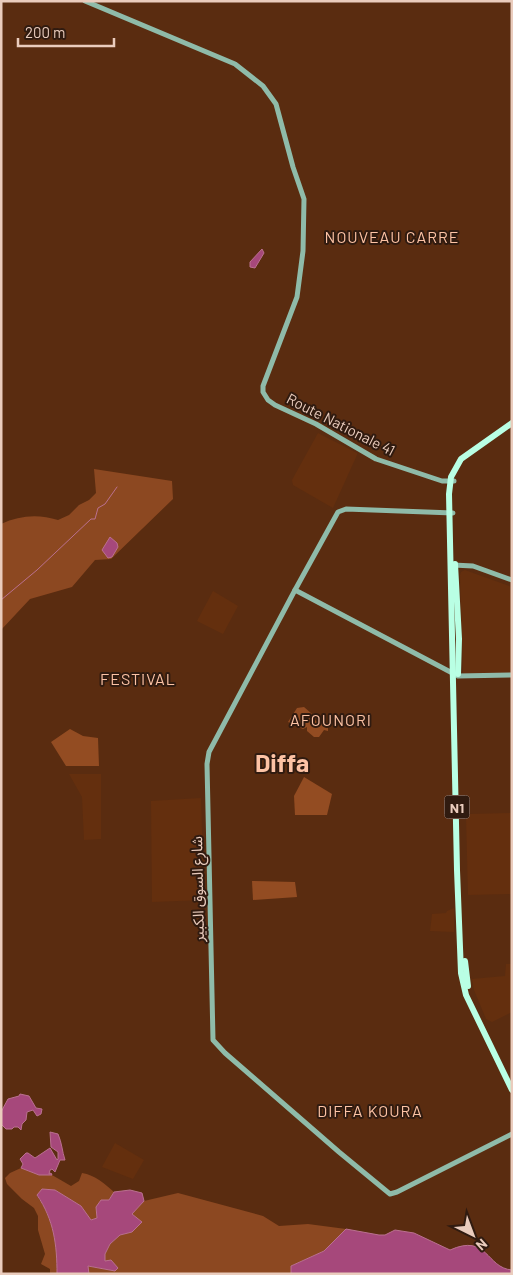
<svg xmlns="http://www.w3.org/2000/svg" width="513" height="1275" viewBox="0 0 513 1275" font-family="Barlow,'Noto Sans Arabic',sans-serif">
	<rect width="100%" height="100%" fill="#5a2c10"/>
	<g fill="#642f0e">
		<path d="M318,433L357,453V455L333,508L293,485L292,480Z"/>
		<path d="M465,570L512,587V673L464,674L463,672L460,575L461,572Z"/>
		<path d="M213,591L238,606L223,634L197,621Z"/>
		<path d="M69,774H101V839L84,840L82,797Z"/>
		<path d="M201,798L204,900L152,902L151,801Z"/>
		<path d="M512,813V894L468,895L466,816L469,814Z"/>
		<path d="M454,908V932L430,931L432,914L446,913L447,911Z"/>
		<path d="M506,964H512V1012L492,1022L486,1019L474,990L472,979L505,976Z"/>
		<path d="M115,1143L144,1160L133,1179L102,1167Z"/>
	</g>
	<g fill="#8c4821">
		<path d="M94,469L172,481L173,499L111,559L95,560L72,587L30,599L1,630V524C20,515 39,514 58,520L69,515L79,505L89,500L96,493Z"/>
		<path d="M21,1168L39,1175H52L71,1186L79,1181L82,1173C95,1175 105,1184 114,1192L109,1200L96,1207L97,1218L90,1220L81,1206L55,1190L37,1196C54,1219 57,1245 57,1274H50V1269L41,1264L45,1254L38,1230V1216L34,1208L22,1199L7,1184L5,1178L10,1173Z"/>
		<path d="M178,1193L263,1216L279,1226L308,1224L346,1229L324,1251L291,1266V1274H89L87,1266L115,1271L105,1261V1254L110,1244L120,1235L132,1232L142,1222L132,1214L144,1201Z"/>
	</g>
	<g fill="#934c22">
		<path d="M304,707L312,714L308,716C314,721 321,722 328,727V731L324,730L319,737H314L307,731V727L303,729L288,722L297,708Z"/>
		<path d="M70,729L83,736L98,738L99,766H66L51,742Z"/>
		<path d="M304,777L332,794L327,815H295L294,796Z"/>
		<path d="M252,881L295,882L297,897L253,900Z"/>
	</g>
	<g fill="#a6487b" stroke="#ba708f">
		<path d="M262,249L264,253L255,268L250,267V262Z"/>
		<path d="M110,537L117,543L118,547L112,557L108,558L102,550Z"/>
		<path d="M20,1094L29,1096L36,1108L42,1109L41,1114L37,1116L33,1110L27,1112L26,1120L22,1124L21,1130L18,1127H14L12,1129H6L1,1124V1112L8,1099L19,1096Z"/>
		<path d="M50,1132L58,1134C62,1143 62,1151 65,1160H60L55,1172L52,1169L50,1170L49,1174L51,1173L52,1175H39L21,1168L23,1164L20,1159L26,1153H28L35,1158L50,1148L57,1160L58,1159V1152L51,1147Z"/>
		<path d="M42,1189L55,1190L81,1206L91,1220L97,1218L96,1207L101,1200H109L114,1192L130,1190L142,1193L144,1201L132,1214L142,1222L132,1232L120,1235L110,1244L105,1254V1261L111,1260L118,1268L115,1271L88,1266L89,1274H57C57,1245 54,1220 37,1195Z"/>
		<path d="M346,1229L379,1235H385L395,1230L414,1233L450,1250C488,1233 486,1268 512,1270V1274H291V1266L324,1251Z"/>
	</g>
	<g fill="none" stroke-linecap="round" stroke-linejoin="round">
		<path stroke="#ba708f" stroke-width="1" d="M1,600L37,570L91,519H95L98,508L105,504L117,487"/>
		<g stroke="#8fbba9" stroke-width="5">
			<path d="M85,1L235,64L263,86L276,104L293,167L304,199L303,251L297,297L263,386V392L268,400L275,405L316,424L376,459L442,481H454"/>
			<path d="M453,513L346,509L338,512L295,590L209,752L207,764L213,1040L225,1053L339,1152L390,1194L397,1192L512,1134"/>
			<path d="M453,565L473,566L512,580"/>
			<path d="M295,590L458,676L512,675"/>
		</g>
		<g stroke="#b9ffe4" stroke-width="6">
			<path d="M512,423L461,459L451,477L449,494L457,870L461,973L466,995L512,1090"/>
			<path d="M455,564L459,639L458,674"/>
			<path d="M465,961L468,986"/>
		</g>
	</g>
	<g text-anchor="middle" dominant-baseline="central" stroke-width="4" stroke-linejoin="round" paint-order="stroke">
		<rect fill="#301b10" stroke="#b29789" stroke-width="1" x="444.5" y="795.5" width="25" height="23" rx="4"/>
		<g font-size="14" font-weight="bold" fill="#eaccbd">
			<text x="457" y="807">N1</text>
		</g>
		<g font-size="15" fill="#eaccbd" stroke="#301b10">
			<text transform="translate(341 424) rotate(27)">Route Nationale 41</text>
			<text transform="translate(197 889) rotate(-91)">شارع السوق الكبير</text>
		</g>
		<g font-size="16" letter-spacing="1" fill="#fdc3a5" stroke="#301b10">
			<text x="392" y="236">NOUVEAU CARRE</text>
			<text x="138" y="678">FESTIVAL</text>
			<text x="331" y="719">AFOUNORI</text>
			<text x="370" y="1110">DIFFA KOURA</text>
		</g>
		<g font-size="25" font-weight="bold" fill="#fdc3a5" stroke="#301b10">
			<text x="282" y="762">Diffa</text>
		</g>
	</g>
	<rect width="513" height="1275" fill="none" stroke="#eaccbd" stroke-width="5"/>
	<g transform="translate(473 1235) rotate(138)" stroke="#301b10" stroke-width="4" paint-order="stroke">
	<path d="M0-4L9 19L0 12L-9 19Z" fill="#eaccbd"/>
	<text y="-8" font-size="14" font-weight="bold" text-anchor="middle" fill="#eaccbd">N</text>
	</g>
	<path d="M18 38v8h96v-8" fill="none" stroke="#eaccbd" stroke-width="2.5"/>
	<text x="25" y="38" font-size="15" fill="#eaccbd" stroke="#301b10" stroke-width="4" paint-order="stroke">200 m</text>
</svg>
